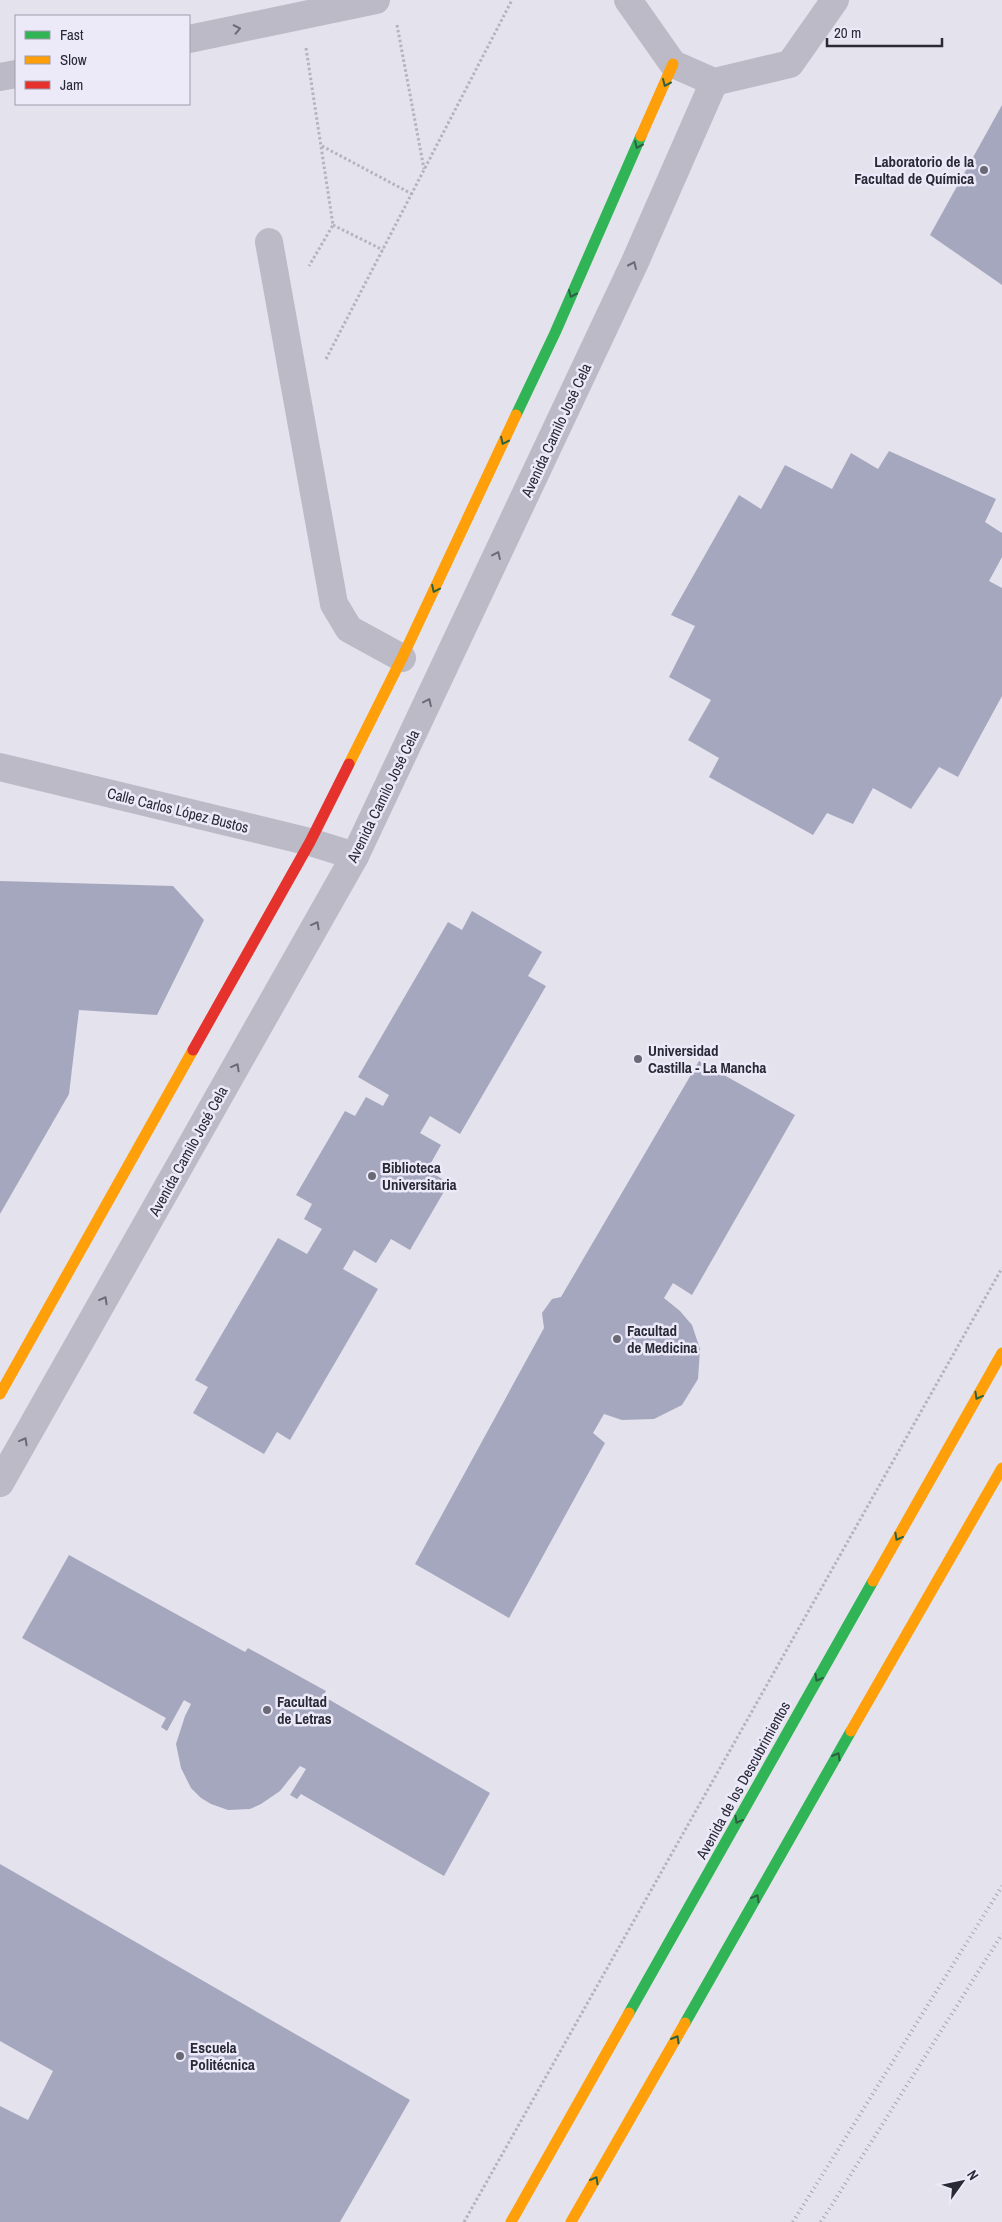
<svg xmlns="http://www.w3.org/2000/svg" width="1002" height="2222" viewBox="0 0 1002 2222" font-family="'Archivo Narrow',sans-serif">
	<rect width="100%" height="100%" fill="#e4e2ec"/>
	<g fill="#a5a7bf">
		<path d="M1002,105V285L930,235Z"/>
		<path d="M889,451L996,499L985,522L1002,533V557L989,581L1002,588V696L958,777L939,767L911,809L873,788L853,824L827,813L813,835L709,777L719,758L688,740L711,700L669,677L695,626L671,615L739,495L761,509L785,465L832,489L851,453L878,469Z"/>
		<path d="M0,881L173,886L204,920L157,1015L79,1010L69,1094L0,1214Z"/>
		<path d="M472,911L542,952L528,976L546,986L460,1134L430,1116L420,1133L441,1145L427,1170L449,1183L410,1250L391,1239L376,1263L354,1250L343,1269L378,1289L290,1440L277,1432L264,1454L193,1413L208,1387L195,1380L278,1238L307,1254L322,1229L304,1219L312,1204L296,1195L345,1111L355,1116L366,1097L383,1106L389,1095L358,1077L448,922L462,930Z"/>
		<path d="M699,1061L795,1115L692,1295L673,1283L664,1298L680,1311L692,1325L700,1349L698,1379L682,1405L654,1419L622,1420L604,1414L593,1433L605,1443L509,1618L415,1564L544,1328L542,1313L552,1299L561,1297Z"/>
		<path d="M69,1555L245,1652L248,1648L326,1691L323,1696L490,1793L444,1876L301,1794L297,1799L290,1795L306,1769L300,1766L280,1791L261,1804L250,1809L228,1810L211,1804L201,1798L191,1788L181,1768L176,1744L185,1716L191,1704L184,1700L167,1731L161,1727L166,1718L22,1638Z"/>
		<path d="M0,1864L410,2100L340,2222H0V2106L28,2120L53,2071L0,2041Z"/>
	</g>
	<g fill="none" stroke-linecap="round" stroke-linejoin="round">
		<g stroke="#b4b3bf" stroke-width="3" stroke-dasharray="2.5 2.5" stroke-linecap="butt">
			<path d="M397,25L424,169"/>
			<path d="M306,48L333,225L309,266"/>
			<path d="M322,146L412,194"/>
			<path d="M333,225L383,250"/>
			<path d="M326,359L512,0"/>
			<path d="M464,2222L1002,1268"/>
		</g>
		<g stroke="#bbbac6" stroke-width="28">
			<path d="M628,0L673,64L714,82L790,64L835,0"/>
			<path d="M189,39L376,0"/>
			<path d="M0,77L16,74"/>
			<path d="M269,242L334,604L349,629L402,658"/>
			<path d="M0,767L310,842L355,856"/>
			<path d="M0,1483L355,856L635,262L714,82"/>
		</g>
		<g stroke="#30b455" stroke-width="11">
			<path d="M516,415L555,333L641,136"/>
			<path d="M629,2013L873,1581"/>
			<path d="M685,2023L851,1731"/>
		</g>
		<g stroke="#ff9f0a" stroke-width="11">
			<path d="M641,136L673,64"/>
			<path d="M349,764L402,658L516,415"/>
			<path d="M0,1394L193,1050"/>
			<path d="M873,1581L1002,1353"/>
			<path d="M851,1731L1002,1468"/>
			<path d="M511,2222L629,2013"/>
			<path d="M571,2222L685,2023"/>
		</g>
		<path stroke="#e5322d" stroke-width="11" d="M193,1050L310,842L349,764"/>
		<g stroke="#a5a5ad" stroke-width="4" stroke-dasharray="1 4" stroke-linecap="butt">
			<path d="M793,2222L1002,1886"/>
			<path d="M821,2222L1002,1934"/>
		</g>
	</g>
	<defs><path id="oneway-chevron" d="M-2-3.5L2.5 0L-2 3.5" fill="none" stroke-width="1.6" stroke-linecap="round" stroke-linejoin="round" transform="scale(1.25)"/></defs>
	<g stroke="#6b6b77">
		<use href="#oneway-chevron" transform="translate(237 29) rotate(-12)"/>
		<use href="#oneway-chevron" transform="translate(633 265) rotate(-66)"/>
		<use href="#oneway-chevron" transform="translate(497 555) rotate(-65)"/>
		<use href="#oneway-chevron" transform="translate(428 702) rotate(-65)"/>
		<use href="#oneway-chevron" transform="translate(316 925) rotate(-61)"/>
		<use href="#oneway-chevron" transform="translate(236 1067) rotate(-61)"/>
		<use href="#oneway-chevron" transform="translate(104 1300) rotate(-61)"/>
		<use href="#oneway-chevron" transform="translate(24 1441) rotate(-61)"/>
	</g>
	<g stroke="#2c6142">
		<use href="#oneway-chevron" transform="translate(666 83) rotate(114)"/>
		<use href="#oneway-chevron" transform="translate(638 145) rotate(114)"/>
		<use href="#oneway-chevron" transform="translate(572 294) rotate(114)"/>
		<use href="#oneway-chevron" transform="translate(504 441) rotate(115)"/>
		<use href="#oneway-chevron" transform="translate(435 589) rotate(115)"/>
		<use href="#oneway-chevron" transform="translate(978 1396) rotate(119)"/>
		<use href="#oneway-chevron" transform="translate(898 1537) rotate(119)"/>
		<use href="#oneway-chevron" transform="translate(818 1678) rotate(119)"/>
		<use href="#oneway-chevron" transform="translate(837 1756) rotate(-60)"/>
		<use href="#oneway-chevron" transform="translate(738 1820) rotate(119)"/>
		<use href="#oneway-chevron" transform="translate(756 1898) rotate(-60)"/>
		<use href="#oneway-chevron" transform="translate(676 2039) rotate(-60)"/>
		<use href="#oneway-chevron" transform="translate(595 2180) rotate(-60)"/>
	</g>
	<g fill="#6a6a76" stroke="#ece9f9" stroke-width="2">
		<circle cx="984" cy="170" r="5"/>
		<circle cx="638" cy="1059" r="5"/>
		<circle cx="372" cy="1176" r="5"/>
		<circle cx="617" cy="1339" r="5"/>
		<circle cx="267" cy="1710" r="5"/>
		<circle cx="180" cy="2056" r="5"/>
	</g>
	<g text-anchor="middle" dominant-baseline="central" stroke-width="5" stroke-linejoin="round" paint-order="stroke">
		<g font-size="15" font-weight="bold" fill="#292a36" stroke="#ece9f9" text-anchor="start">
			<text x="974" y="161" text-anchor="end">Laboratorio de la<tspan x="974" dy="17">Facultad de Química</tspan></text>
			<text x="648" y="1050">Universidad<tspan x="648" dy="17">Castilla - La Mancha</tspan></text>
			<text x="382" y="1167">Biblioteca<tspan x="382" dy="17">Universitaria</tspan></text>
			<text x="627" y="1330">Facultad<tspan x="627" dy="17">de Medicina</tspan></text>
			<text x="277" y="1701">Facultad<tspan x="277" dy="17">de Letras</tspan></text>
			<text x="190" y="2047">Escuela<tspan x="190" dy="17">Politécnica</tspan></text>
		</g>
		<g font-size="15" fill="#292a36" stroke="#ece9f9">
			<text transform="translate(556 430) rotate(-65)">Avenida Camilo José Cela</text>
			<text transform="translate(383 796) rotate(-64)">Avenida Camilo José Cela</text>
			<text transform="translate(178 810) rotate(14)">Calle Carlos López Bustos</text>
			<text transform="translate(188 1151) rotate(-61)">Avenida Camilo José Cela</text>
			<text transform="translate(743 1780) rotate(-61)">Avenida de los Descubrimientos</text>
		</g>
	</g>
	<rect x="15" y="15" width="175" height="90" fill="#ece9f9" stroke="#9e9dab"/>
	<rect x="25" y="31" width="25" height="8" fill="#30b455" stroke="#9e9dab"/>
	<text x="60" y="40" font-size="15" fill="#292a36">Fast</text>
	<rect x="25" y="56" width="25" height="8" fill="#ff9f0a" stroke="#9e9dab"/>
	<text x="60" y="65" font-size="15" fill="#292a36">Slow</text>
	<rect x="25" y="81" width="25" height="8" fill="#e5322d" stroke="#9e9dab"/>
	<text x="60" y="90" font-size="15" fill="#292a36">Jam</text>
	<g transform="translate(962 2182) rotate(57)" stroke="#ece9f9" stroke-width="4" paint-order="stroke">
	<path d="M0-4L9 19L0 12L-9 19Z" fill="#292a36"/>
	<text y="-8" font-size="14" font-weight="bold" text-anchor="middle" fill="#292a36">N</text>
	</g>
	<path d="M827 38v8h115v-8" fill="none" stroke="#292a36" stroke-width="2.5"/>
	<text x="834" y="38" font-size="15" fill="#292a36" stroke="#ece9f9" stroke-width="4" paint-order="stroke">20 m</text>
</svg>
